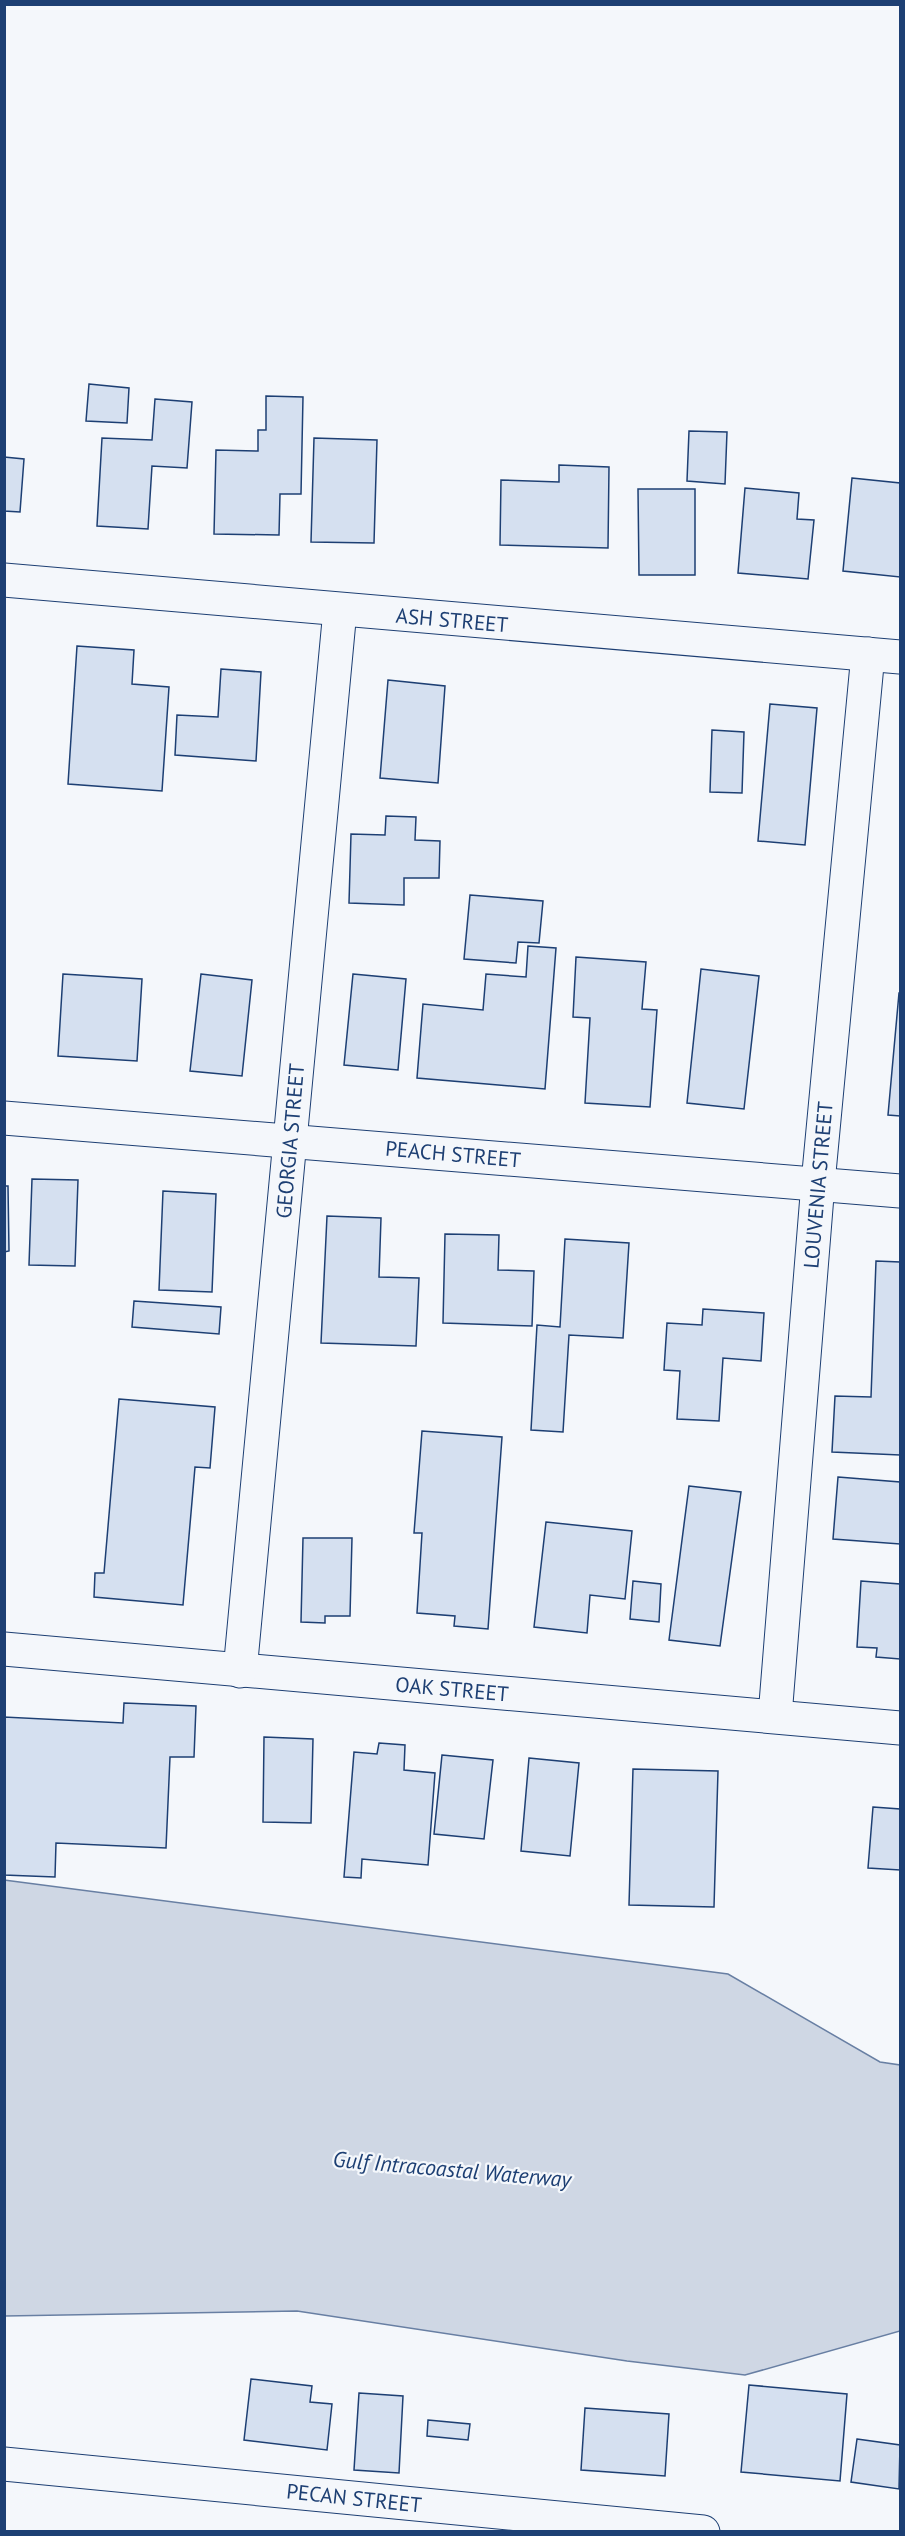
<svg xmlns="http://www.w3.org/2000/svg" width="905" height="2536" viewBox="0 0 905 2536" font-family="'PT Sans',sans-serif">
	<rect width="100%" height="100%" fill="#f4f7fb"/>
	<path fill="#cfd7e4" stroke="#687fa3" stroke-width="1.5" d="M4,1880L728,1974L880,2062L900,2065V2331L745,2375L627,2361L297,2311L5,2316Z"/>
	<g fill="#d5e0f0" stroke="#1d3f73" stroke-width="1.5">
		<path d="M89,384L129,388L127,423L86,421Z"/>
		<path d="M266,396L303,397L301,494H280L279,535L214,534L216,450L258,451V430H266Z"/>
		<path d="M155,399L192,402L187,468L152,466L148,529L97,526L102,438L152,440Z"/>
		<path d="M689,431L727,432L725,484L687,481Z"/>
		<path d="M314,438L377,440L374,543L311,542Z"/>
		<path d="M4,457L24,459L20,512L4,511Z"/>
		<path d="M559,465L609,467L608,548L500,545L501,480L559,482Z"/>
		<path d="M852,478L900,483V577L843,571Z"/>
		<path d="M745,488L799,493L797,519L814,520L808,579L738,573Z"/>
		<path d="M638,489H695V575H639Z"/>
		<path d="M77,646L134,650L132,684L169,687L162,791L68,784Z"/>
		<path d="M221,669L261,672L256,761L175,755L177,715L218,717Z"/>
		<path d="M388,680L445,686L438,783L380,778Z"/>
		<path d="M770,704L817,708L805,845L758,841Z"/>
		<path d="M712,730L744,732L742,793L710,792Z"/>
		<path d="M386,816L416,817L415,840L440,841L439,878H404V905L349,903L351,834L385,835Z"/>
		<path d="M470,895L543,901L539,943L518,942L516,963L464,959Z"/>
		<path d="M528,946L556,948L545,1089L417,1078L423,1004L483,1010L486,974L526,977Z"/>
		<path d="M576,957L646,962L642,1009L657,1010L650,1107L585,1103L590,1018L573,1017Z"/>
		<path d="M701,969L759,976L744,1109L687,1103Z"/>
		<path d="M63,974L142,979L137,1061L58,1056Z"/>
		<path d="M201,974L252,980L242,1076L190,1071Z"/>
		<path d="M353,974L406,979L398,1070L344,1065Z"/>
		<path d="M899,993H900V1116L888,1115Z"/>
		<path d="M32,1179L78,1180L75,1266L29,1265Z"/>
		<path d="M4,1186H8L9,1251L4,1252Z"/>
		<path d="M163,1191L216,1194L212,1292L159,1290Z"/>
		<path d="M327,1216L381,1218L379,1277L419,1278L416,1346L321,1343Z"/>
		<path d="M445,1234L499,1235L498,1270L534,1271L532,1326L443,1323Z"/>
		<path d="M565,1239L629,1243L623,1338L569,1335L563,1432L531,1430L537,1325L560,1327Z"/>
		<path d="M876,1261L900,1262V1455L832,1452L835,1396L871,1397Z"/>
		<path d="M134,1301L221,1307L219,1334L132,1327Z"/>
		<path d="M703,1309L764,1313L761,1361L723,1358L719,1421L677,1419L680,1371L664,1370L667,1323L702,1325Z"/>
		<path d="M119,1399L215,1407L210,1468L195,1467L183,1605L94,1597L95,1573H104Z"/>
		<path d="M422,1431L502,1437L488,1629L454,1626L455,1616L417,1613L422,1533H414Z"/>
		<path d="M838,1477L900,1482V1544L833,1539Z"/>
		<path d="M689,1486L741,1492L720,1646L669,1640Z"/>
		<path d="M546,1522L632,1531L625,1599L590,1595L587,1633L534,1627Z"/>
		<path d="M303,1538H352L350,1616H325V1623L301,1622Z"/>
		<path d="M633,1581L661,1584L659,1622L630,1619Z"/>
		<path d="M861,1581L900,1584V1659L876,1657L877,1648L857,1647Z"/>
		<path d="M124,1703L196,1706L194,1757H170L166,1848L56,1843L55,1877L4,1875V1717L123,1723Z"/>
		<path d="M264,1737L313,1739L311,1823L263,1822Z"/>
		<path d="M379,1743L405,1745L404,1770L435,1773L428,1865L362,1859L361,1878L344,1877L354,1752L377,1754Z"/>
		<path d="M442,1755L493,1760L484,1839L434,1834Z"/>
		<path d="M529,1758L579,1763L570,1856L521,1851Z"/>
		<path d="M633,1769L718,1771L714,1907L629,1905Z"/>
		<path d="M873,1807L900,1809V1870L868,1868Z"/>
		<path d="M251,2379L312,2386L310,2402L332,2404L327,2450L244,2440Z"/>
		<path d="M749,2385L847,2394L840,2481L741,2472Z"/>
		<path d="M359,2393L403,2396L399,2473L354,2470Z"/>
		<path d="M585,2408L669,2414L665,2476L581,2470Z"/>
		<path d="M428,2420L470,2424L468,2440L427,2436Z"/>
		<path d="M857,2439L900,2445L899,2489L851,2482Z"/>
	</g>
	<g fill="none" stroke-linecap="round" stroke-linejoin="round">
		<defs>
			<g id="minor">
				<path d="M4,580L900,657"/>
				<path d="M4,1118L900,1191"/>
				<path d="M4,1649L900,1728"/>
				<path d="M240,1671L340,610"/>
				<path d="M775,1716L818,1183L868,654"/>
				<path d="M4,2464L703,2532"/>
			</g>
		</defs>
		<use href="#minor" stroke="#1d3f73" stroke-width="35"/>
		<use href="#minor" stroke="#f4f7fb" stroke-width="33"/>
	</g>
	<g text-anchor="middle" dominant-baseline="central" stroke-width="4.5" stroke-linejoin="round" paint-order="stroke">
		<g font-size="21" fill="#1d3f73" stroke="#f4f7fb">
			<text transform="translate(452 620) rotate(5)">ASH STREET</text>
			<text transform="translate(290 1141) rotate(-85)">GEORGIA STREET</text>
			<text transform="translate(453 1154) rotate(5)">PEACH STREET</text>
			<text transform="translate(818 1185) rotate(-85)">LOUVENIA STREET</text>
			<text transform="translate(452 1689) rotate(5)">OAK STREET</text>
			<text transform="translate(354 2498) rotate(6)">PECAN STREET</text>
		</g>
		<g font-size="22" font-style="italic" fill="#1d3f73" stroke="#f4f7fb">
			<text transform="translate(452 2169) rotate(5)">Gulf Intracoastal Waterway</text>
		</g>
	</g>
	<rect width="905" height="2536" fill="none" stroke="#1d3f73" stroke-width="12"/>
</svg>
